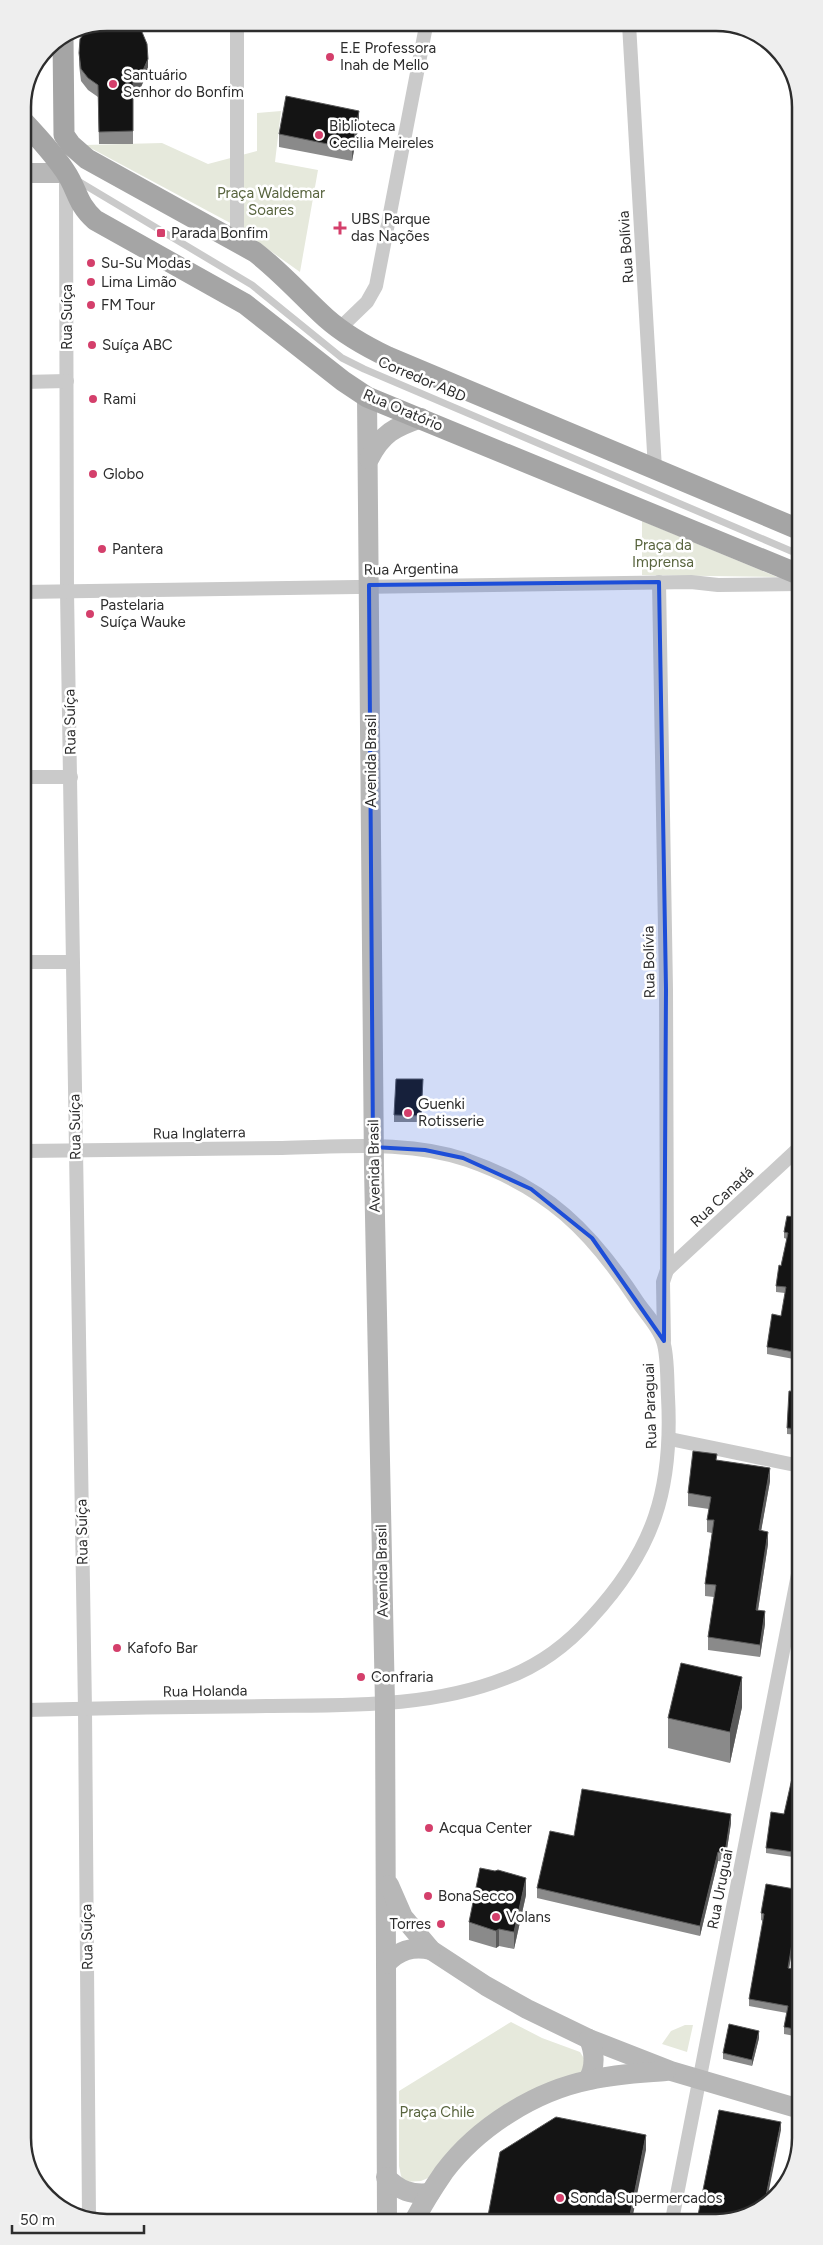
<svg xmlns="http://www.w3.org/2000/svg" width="823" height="2245" viewBox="0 0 823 2245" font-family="Figtree,sans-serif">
	<rect width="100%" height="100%" fill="#fff"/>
	<g fill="#e6e9dc">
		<path d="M281,111L275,162L318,170L300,272L234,225L85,145L162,143L208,164L257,151V113Z"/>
		<path d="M642,521L777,577L642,575Z"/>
		<path d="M511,2022L542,2038L580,2052L585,2060V2068L581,2074L428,2178L421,2181L405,2182L401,2176L399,2166V2091Z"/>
		<path d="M685,2025H693L687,2052L662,2044L671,2031Z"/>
	</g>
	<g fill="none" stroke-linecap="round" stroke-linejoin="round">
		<path stroke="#cacaca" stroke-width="7" d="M78,181L252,285L342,358L364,369L798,554"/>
		<g stroke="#cacaca" stroke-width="14">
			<path d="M629,24L655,469"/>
			<path d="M66,179L67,591L85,1709L89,2218"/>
			<path d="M237,240V27"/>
			<path d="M340,328L367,302L376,286L426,26"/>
			<path d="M23,382L67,381"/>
			<path d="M659,582L666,989L667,1270L663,1282L664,1341"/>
			<path d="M23,592L691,582L718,585L798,584"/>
			<path d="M24,777H71"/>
			<path d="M24,962H73"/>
			<path d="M24,1151C110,1150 196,1149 282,1148C343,1147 409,1140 467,1160C548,1188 591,1231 637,1301C645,1313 659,1327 663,1341C668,1355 667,1382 668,1397C673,1489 654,1550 591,1618C568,1644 538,1666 506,1678C430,1708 347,1705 267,1706C186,1707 106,1708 25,1710"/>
			<path d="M667,1270L799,1148"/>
			<path d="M670,1439L800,1466"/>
			<path d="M672,2220L800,1564"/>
		</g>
		<g stroke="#b7b7b7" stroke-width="20">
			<path d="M23,173H66"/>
			<path d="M367,397L374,1168L385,1704L387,2221"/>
			<path d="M369,459C382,433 395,427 421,418"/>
			<path d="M389,1885L403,1917L431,1950L486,1986L527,2009L589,2039L671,2071L800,2109"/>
			<path d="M386,1964C399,1950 413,1946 431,1950"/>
			<path d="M588,2080C596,2066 595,2053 589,2039"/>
			<path d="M386,2177C400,2191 411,2195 430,2193"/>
			<path d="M414,2221C423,2204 433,2188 444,2172C478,2127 535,2091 590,2080C615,2074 641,2073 666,2071"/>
		</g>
		<g stroke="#a5a5a5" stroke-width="21">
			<path d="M63,37L64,135L71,145L87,159L255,252C281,272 302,296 326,318C344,334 367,347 388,357L798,529"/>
			<path d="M23,121C38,137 53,153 65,171C78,190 76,203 95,220L245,304L343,381L367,397L798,574"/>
		</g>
	</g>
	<g fill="#8a8a8a">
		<path d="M142,32L148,71L141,87L133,94V144H99L98,97L88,90L81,81L79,65V53Z"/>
		<path d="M359,124L352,161L279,147V134Z"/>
		<path d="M423,1079L421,1122H394V1115Z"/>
		<path d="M799,1186V1360L767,1354V1347L781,1316L785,1293L776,1292V1286L787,1239L784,1238V1232L795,1217Z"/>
		<path d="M799,1392V1435L787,1434V1428Z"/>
		<path d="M717,1460L770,1481L761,1530L768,1544L758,1610L765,1624L760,1657L708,1650V1637L714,1597L705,1596V1584L712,1533L707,1532V1520L709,1509L688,1506V1493Z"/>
		<path d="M742,1707L730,1763L668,1748V1718Z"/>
		<path d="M800,1734V1858L766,1853V1848L784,1814L796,1761H792V1756Z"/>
		<path d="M731,1823L725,1862L718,1861L700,1936L537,1898V1888L574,1836Z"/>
		<path d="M800,1890V1927L796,1926L789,1968L800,1971V2037L784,2034V2027L787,2013L749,2006V1999L763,1921L761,1920V1913Z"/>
		<path d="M526,1895L514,1949L499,1946L496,1948L469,1940V1922Z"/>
		<path d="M759,2038L752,2066L723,2059V2053Z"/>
	</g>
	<g fill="#5a5a5a">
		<path d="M148,59V71L141,87L133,94V82Z"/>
		<path d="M359,111V124L352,161V149Z"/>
		<path d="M770,1468V1481L759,1543V1530Z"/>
		<path d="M768,1532V1544L756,1623V1610Z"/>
		<path d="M765,1611V1624L760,1657V1645Z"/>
		<path d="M742,1677V1707L730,1763V1732Z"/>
		<path d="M731,1814V1823L725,1862V1853Z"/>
		<path d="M718,1852V1861L700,1936V1926Z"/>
		<path d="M526,1878V1895L514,1949V1932Z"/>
		<path d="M796,1919V1926L788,1975V1968Z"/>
		<path d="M499,1929V1946L496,1948V1931Z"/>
		<path d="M759,2031V2038L752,2066V2060Z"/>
		<path d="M781,2122V2130L767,2200L765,2201Z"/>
		<path d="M646,2135V2150L632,2220H629Z"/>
	</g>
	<g fill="#141414" stroke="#5a5a5a">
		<path d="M142,28V32L147,44L148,59L141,75L133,82V131L99,132L98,85L88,78L81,69L79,53L80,39L87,29Z"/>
		<path d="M286,96L359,111L352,149L279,134Z"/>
		<path d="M396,1079H423L421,1116L394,1115Z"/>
		<path d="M799,1186V1353L767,1347L772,1314L781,1316L786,1287L776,1286L779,1265L781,1266L788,1233L784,1232L787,1216L795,1217Z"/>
		<path d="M789,1391L799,1392V1429L787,1428Z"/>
		<path d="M693,1451L717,1454L716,1460L770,1468L759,1530L768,1532L756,1610L765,1611L760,1645L708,1637L716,1585L705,1584L714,1520H707L711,1497L688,1493Z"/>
		<path d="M681,1663L742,1677L730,1732L668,1718Z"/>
		<path d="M794,1733L800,1734V1853L766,1848L771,1812L784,1814L797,1756H792Z"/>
		<path d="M582,1789L731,1814L725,1853L718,1852L700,1926L537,1888L550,1831L574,1836Z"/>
		<path d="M480,1868L495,1871L498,1870L526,1878L514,1932L499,1929L496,1931L469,1922Z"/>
		<path d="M766,1884L800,1890V1920L796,1919L788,1968L800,1971V2030L784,2027L788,2006L749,1999L764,1914L761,1913Z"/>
		<path d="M729,2024L759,2031L752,2060L723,2053Z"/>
		<path d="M719,2110L781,2122L765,2201L738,2220H697Z"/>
		<path d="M556,2117L646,2135L629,2220L487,2221L500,2152Z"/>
	</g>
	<path fill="#1d4ed8" fill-opacity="0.2" stroke="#1d4ed8" stroke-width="4" stroke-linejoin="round" d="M659,582L666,989L664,1341L592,1238L531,1189L463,1158L425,1150L373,1147L369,585Z"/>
	<g fill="#d43f6b" stroke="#fff" stroke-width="2">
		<circle cx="330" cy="57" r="5"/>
		<circle cx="113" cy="84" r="5"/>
		<circle cx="319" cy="135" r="5"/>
		<path d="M337.5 220.5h5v5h5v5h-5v5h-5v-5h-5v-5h5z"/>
		<rect x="156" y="228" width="10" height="10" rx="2.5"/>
		<circle cx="91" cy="263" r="5"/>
		<circle cx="91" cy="282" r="5"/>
		<circle cx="91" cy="305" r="5"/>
		<circle cx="92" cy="345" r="5"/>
		<circle cx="93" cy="399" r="5"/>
		<circle cx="93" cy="474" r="5"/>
		<circle cx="102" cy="549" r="5"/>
		<circle cx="90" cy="614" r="5"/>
		<circle cx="408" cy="1113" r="5"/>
		<circle cx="117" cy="1648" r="5"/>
		<circle cx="361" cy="1677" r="5"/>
		<circle cx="429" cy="1828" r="5"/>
		<circle cx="428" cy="1896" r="5"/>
		<circle cx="496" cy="1917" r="5"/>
		<circle cx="441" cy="1924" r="5"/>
		<circle cx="560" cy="2198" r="5"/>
	</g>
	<g text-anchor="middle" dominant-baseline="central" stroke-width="5" stroke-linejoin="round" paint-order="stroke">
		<g font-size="15" fill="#2d2d2d" stroke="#fff" text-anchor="start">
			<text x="340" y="48">E.E Professora<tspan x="340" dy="17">Inah de Mello</tspan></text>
			<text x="123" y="75">Santuário<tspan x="123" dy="17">Senhor do Bonfim</tspan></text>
			<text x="329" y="126">Biblioteca<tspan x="329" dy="17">Cecilia Meireles</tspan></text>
			<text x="351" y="219">UBS Parque<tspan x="351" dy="17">das Nações</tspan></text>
			<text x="171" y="233">Parada Bonfim</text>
			<text x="101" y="263">Su-Su Modas</text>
			<text x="101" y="282">Lima Limão</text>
			<text x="101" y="305">FM Tour</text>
			<text x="102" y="345">Suíça ABC</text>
			<text x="103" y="399">Rami</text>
			<text x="103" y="474">Globo</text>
			<text x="112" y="549">Pantera</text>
			<text x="100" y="605">Pastelaria<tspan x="100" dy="17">Suíça Wauke</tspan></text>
			<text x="418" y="1104">Guenki<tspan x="418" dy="17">Rotisserie</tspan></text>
			<text x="127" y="1648">Kafofo Bar</text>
			<text x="371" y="1677">Confraria</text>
			<text x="439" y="1828">Acqua Center</text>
			<text x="438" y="1896">BonaSecco</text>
			<text x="506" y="1917">Volans</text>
			<text x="431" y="1924" text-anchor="end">Torres</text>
			<text x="570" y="2198">Sonda Supermercados</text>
		</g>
		<g font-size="15" fill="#59653f" stroke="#fff">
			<text x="271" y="193">Praça Waldemar<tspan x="271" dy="17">Soares</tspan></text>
			<text x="663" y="545">Praça da<tspan x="663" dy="17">Imprensa</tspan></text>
			<text x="437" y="2112">Praça Chile</text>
		</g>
		<g font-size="15" fill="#2d2d2d" stroke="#fff">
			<text transform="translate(626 247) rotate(-94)">Rua Bolívia</text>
			<text transform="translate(67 317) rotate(-90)">Rua Suíça</text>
			<text transform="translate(422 379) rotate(23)">Corredor ABD</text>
			<text transform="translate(403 410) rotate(23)">Rua Oratório</text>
			<text transform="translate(411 569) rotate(-1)">Rua Argentina</text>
			<text transform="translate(70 722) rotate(-91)">Rua Suíça</text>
			<text transform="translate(371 761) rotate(-90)">Avenida Brasil</text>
			<text transform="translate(649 962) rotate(-91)">Rua Bolívia</text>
			<text transform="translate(75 1127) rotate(-91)">Rua Suíça</text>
			<text transform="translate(199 1133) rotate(-1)">Rua Inglaterra</text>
			<text transform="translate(374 1166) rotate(-91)">Avenida Brasil</text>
			<text transform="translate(722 1197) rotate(-43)">Rua Canadá</text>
			<text transform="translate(650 1406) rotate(-92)">Rua Paraguai</text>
			<text transform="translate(82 1532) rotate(-91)">Rua Suíça</text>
			<text transform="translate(382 1571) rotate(-91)">Avenida Brasil</text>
			<text transform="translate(205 1691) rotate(-1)">Rua Holanda</text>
			<text transform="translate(720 1889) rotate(-79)">Rua Uruguai</text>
			<text transform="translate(87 1937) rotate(-91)">Rua Suíça</text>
		</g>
	</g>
	<path d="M0 0H823V2245H0ZM107 31H716A76 76 0 0 1 792 107V2138A76 76 0 0 1 716 2214H107A76 76 0 0 1 31 2138V107A76 76 0 0 1 107 31Z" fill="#eee" fill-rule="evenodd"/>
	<path fill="none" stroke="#2d2d2d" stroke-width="2.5" d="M107 31H716A76 76 0 0 1 792 107V2138A76 76 0 0 1 716 2214H107A76 76 0 0 1 31 2138V107A76 76 0 0 1 107 31Z"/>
	<path d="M12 2225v8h132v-8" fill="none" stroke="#2d2d2d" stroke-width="2.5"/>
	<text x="20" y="2225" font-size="15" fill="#2d2d2d" stroke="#ffffff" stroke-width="4" paint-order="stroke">50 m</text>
</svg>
